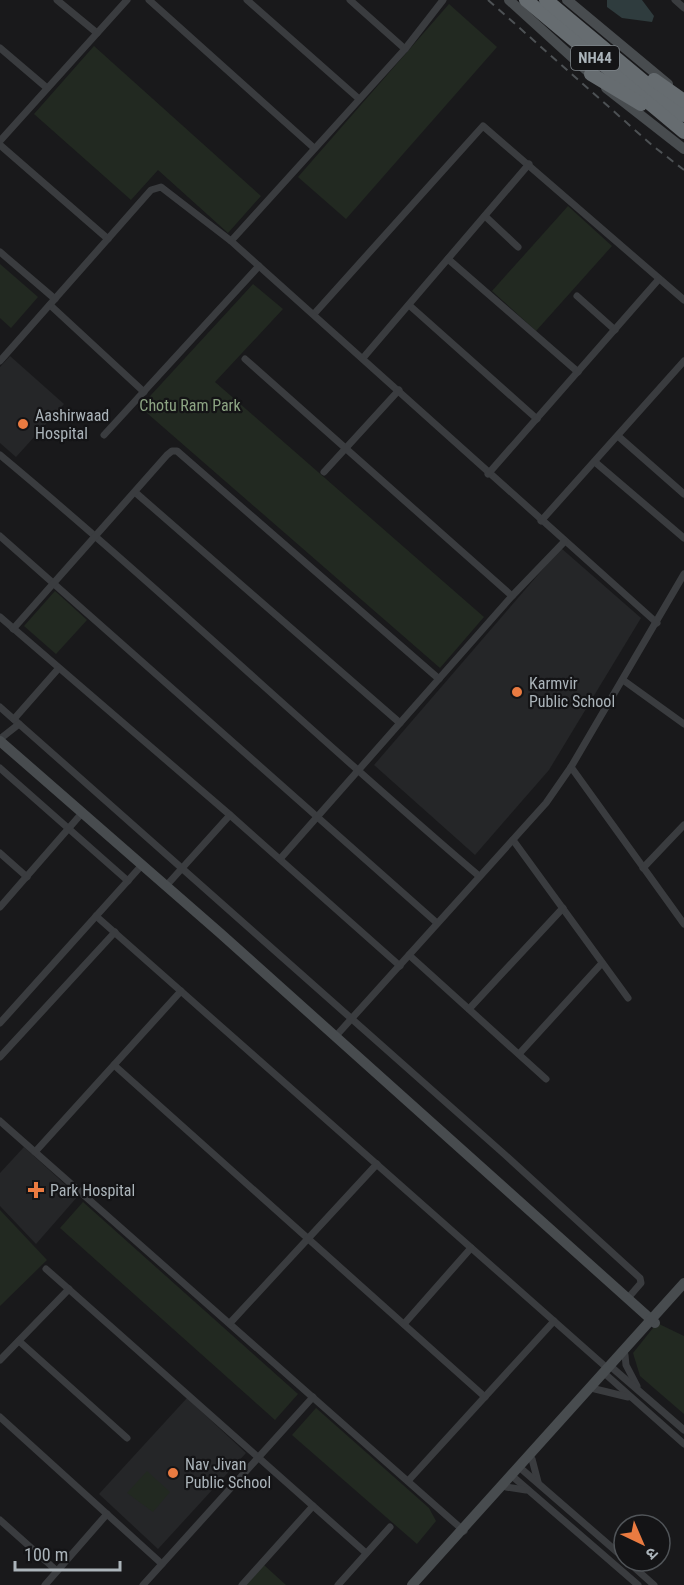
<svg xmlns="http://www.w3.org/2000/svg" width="684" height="1585" viewBox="0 0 684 1585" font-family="'Roboto Condensed','Noto Sans Devanagari',sans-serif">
	<rect width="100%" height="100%" fill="#19191b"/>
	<g fill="#252628">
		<path d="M10,356L64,404L16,457L0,443V367Z"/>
		<path d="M561,548L641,618L549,770L475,855L374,765Z"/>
		<path d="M24,1147L78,1196L36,1244L0,1206V1173Z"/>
		<path d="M187,1398L246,1453L158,1549L99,1494Z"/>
	</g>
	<g fill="#222921">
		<path d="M449,4L497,47L346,219L298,177Z"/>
		<path d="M94,46L261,196L228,233L158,170L131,200L34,114Z"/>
		<path d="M568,206L612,246L536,331L492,291Z"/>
		<path d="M0,264L38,297L11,328L0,318Z"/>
		<path d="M253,284L283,309L215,382L484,617L440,668L140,407Z"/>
		<path d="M55,591L87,620L56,654L24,626Z"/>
		<path d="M83,1202L298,1394L275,1420L60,1228Z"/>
		<path d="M0,1210L47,1260L0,1306Z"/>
		<path d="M657,1323L684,1336V1414L640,1376L633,1353Z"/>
		<path d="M316,1408L429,1508L436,1521L417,1544L292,1435Z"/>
		<path d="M147,1471L170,1492L153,1512L127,1493Z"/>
		<path d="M264,1565L286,1585H246Z"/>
	</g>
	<path fill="#2f3c3e" d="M607,0H642L654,16L652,22L622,18L607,7Z"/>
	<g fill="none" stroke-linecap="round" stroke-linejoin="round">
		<g stroke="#3a3c3f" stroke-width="7">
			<path d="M57,0L97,33"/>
			<path d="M149,0L314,148"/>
			<path d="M247,0L358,98"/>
			<path d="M350,0L405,49"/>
			<path d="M675,0L684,8"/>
			<path d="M0,48L47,88"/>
			<path d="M0,141L127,0"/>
			<path d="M0,145L108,239"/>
			<path d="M485,216L518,247"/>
			<path d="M231,241L405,49L443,0"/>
			<path d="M0,252L55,299"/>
			<path d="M448,259L578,372"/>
			<path d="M577,296L615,330"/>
			<path d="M50,305L144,392"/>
			<path d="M409,305L537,419"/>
			<path d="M314,314L483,126L684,300"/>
			<path d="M363,358L529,164"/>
			<path d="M245,359L512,596"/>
			<path d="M0,361L151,190L161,187L231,241L657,623"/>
			<path d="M104,435L259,266"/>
			<path d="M618,436L684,494"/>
			<path d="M0,455C163,591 317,738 479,876"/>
			<path d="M595,462L684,538"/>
			<path d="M324,472L399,390"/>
			<path d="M488,474L659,279"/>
			<path d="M136,493L400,723"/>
			<path d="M541,521L684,361"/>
			<path d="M0,536L437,923"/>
			<path d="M0,617L230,815L400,966"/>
			<path d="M13,629L167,455L172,451H177L439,679"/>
			<path d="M623,680L684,724"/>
			<path d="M0,707L503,1153L640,1278L641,1283L628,1298"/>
			<path d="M14,719L58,669"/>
			<path d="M0,739L19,724"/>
			<path d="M571,767L684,924"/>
			<path d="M0,768L128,881"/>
			<path d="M513,840L628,998"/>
			<path d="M0,853L27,877"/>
			<path d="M280,859L512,596L564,542"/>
			<path d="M643,868L684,825"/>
			<path d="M166,886L230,815"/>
			<path d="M0,907L82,813"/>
			<path d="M96,916L607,1368"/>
			<path d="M409,955L546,1079"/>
			<path d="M469,1009L563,908"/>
			<path d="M0,1023L142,865"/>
			<path d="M335,1037L546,803L571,767L684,574"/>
			<path d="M519,1054L602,963"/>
			<path d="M0,1057L115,932"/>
			<path d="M114,1065L485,1397"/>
			<path d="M0,1121L464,1531"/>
			<path d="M35,1152L181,991"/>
			<path d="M46,1269L366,1553"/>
			<path d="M230,1323L377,1164"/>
			<path d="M404,1324L471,1248"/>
			<path d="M19,1341L127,1438"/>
			<path d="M625,1355L626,1365L637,1386"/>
			<path d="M0,1360L69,1289"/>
			<path d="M609,1365L684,1430"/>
			<path d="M603,1372L684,1444"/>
			<path d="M595,1389L628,1397"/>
			<path d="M0,1417L162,1564"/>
			<path d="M532,1459L538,1482"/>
			<path d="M518,1466L624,1558"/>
			<path d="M511,1475L638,1585"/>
			<path d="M408,1481L554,1321"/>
			<path d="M506,1487L526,1490"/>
			<path d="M0,1520L57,1571"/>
			<path d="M627,1561L654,1585"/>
			<path d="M45,1585L107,1514"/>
			<path d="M143,1585L313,1397"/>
			<path d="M242,1585L313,1506"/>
			<path d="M338,1585L390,1527"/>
		</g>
		<g stroke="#484c4f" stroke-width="10">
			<path d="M509,0L595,78"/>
			<path d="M567,0L668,84"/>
			<path d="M606,88L684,149"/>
			<path d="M0,741L220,933L655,1323"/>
			<path d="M412,1585L684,1283"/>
		</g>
		<g stroke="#666c70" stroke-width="14">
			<path d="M526,0L684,132"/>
			<path d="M546,0L684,115"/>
			<path d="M591,74L641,104"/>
			<path d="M654,80L684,101"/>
		</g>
		<path stroke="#4d5154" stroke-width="2" stroke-dasharray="8 6" stroke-linecap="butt" d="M488,0L653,146L684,170"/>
	</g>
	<g fill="#ea7b41" stroke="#141416" stroke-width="2">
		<circle cx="23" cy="424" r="6"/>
		<circle cx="517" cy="692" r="6"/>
		<path d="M33 1181h6v6h6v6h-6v6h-6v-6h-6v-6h6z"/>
		<circle cx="173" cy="1473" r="6"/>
	</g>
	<g text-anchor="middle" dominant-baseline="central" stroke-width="4.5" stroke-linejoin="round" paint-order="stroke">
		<rect fill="#141416" stroke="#7e8489" stroke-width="1.5" x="571" y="46" width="48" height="24" rx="4.5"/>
		<g font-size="15" font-weight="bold" fill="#abb4ba">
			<text x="595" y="58">NH44</text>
		</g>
		<g font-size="16" fill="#8ca483" stroke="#141416">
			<text x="190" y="405">Chotu Ram Park</text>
		</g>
		<g font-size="16" fill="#abb4ba" stroke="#141416" text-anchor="start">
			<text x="35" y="415">Aashirwaad<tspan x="35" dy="18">Hospital</tspan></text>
			<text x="529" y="683">Karmvir<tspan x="529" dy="18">Public School</tspan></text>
			<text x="50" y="1190">Park Hospital</text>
			<text x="185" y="1464">Nav Jivan<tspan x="185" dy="18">Public School</tspan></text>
		</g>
	</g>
	<g transform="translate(642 1543) rotate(136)"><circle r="28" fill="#141416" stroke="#505458" stroke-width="1.5"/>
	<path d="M0-4.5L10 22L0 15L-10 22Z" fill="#ea7b41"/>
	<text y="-9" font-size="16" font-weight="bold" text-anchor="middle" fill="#abb4ba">उ</text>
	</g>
	<path d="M15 1561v9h105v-9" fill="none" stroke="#abb4ba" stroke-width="3"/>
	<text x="24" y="1561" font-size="18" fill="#abb4ba" stroke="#141416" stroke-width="4.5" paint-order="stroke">100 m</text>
</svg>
